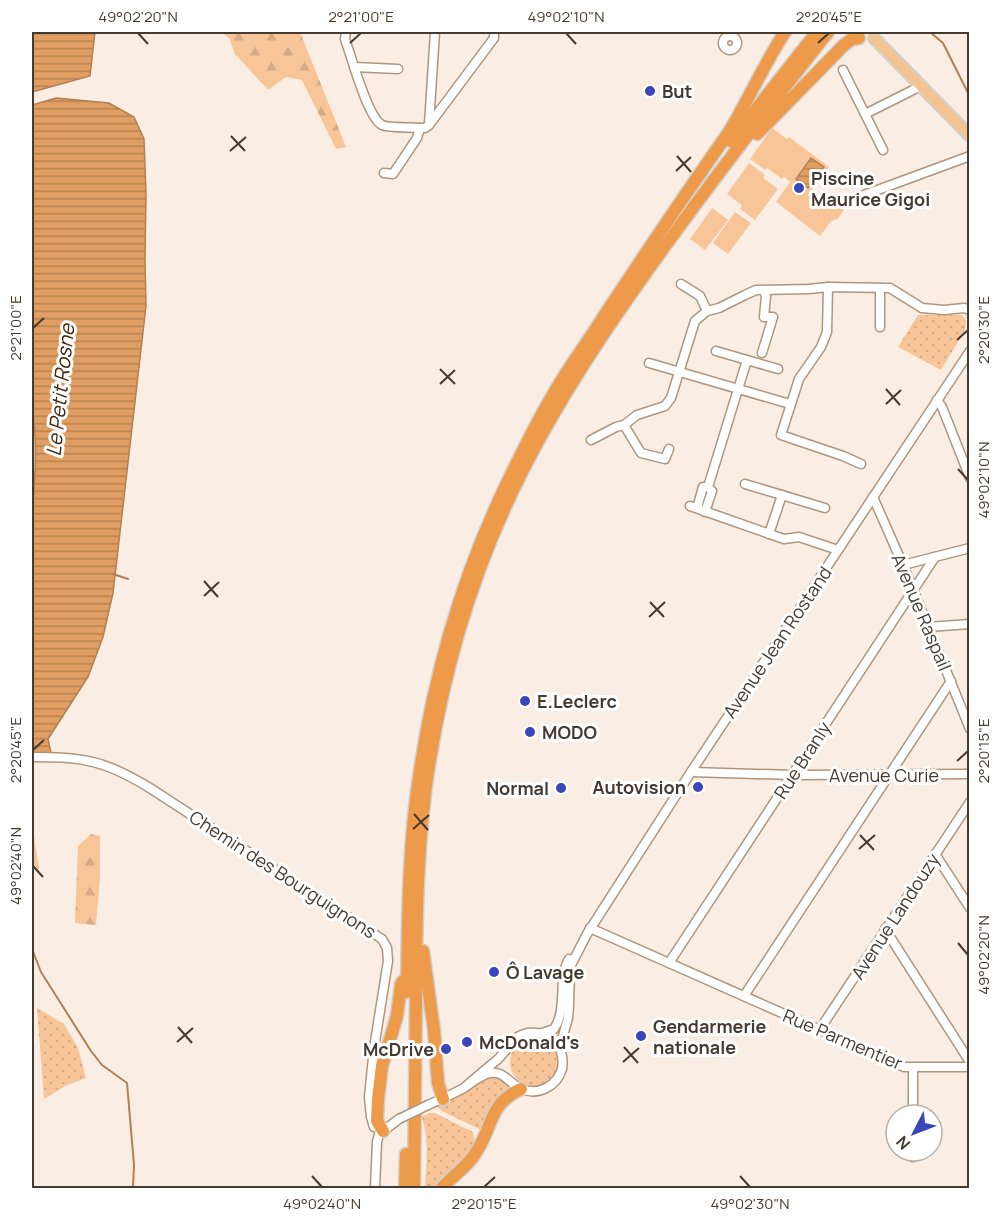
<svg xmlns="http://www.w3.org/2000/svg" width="1001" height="1220" viewBox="0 0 1001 1220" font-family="Manrope,sans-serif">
	<defs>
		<pattern id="grass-dots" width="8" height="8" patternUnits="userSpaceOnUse" patternTransform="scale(1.5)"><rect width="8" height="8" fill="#f8c599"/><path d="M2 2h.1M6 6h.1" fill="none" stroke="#d6aa84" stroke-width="1.8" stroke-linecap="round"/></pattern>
		<pattern id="forest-firs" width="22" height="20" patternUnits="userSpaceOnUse" patternTransform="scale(1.5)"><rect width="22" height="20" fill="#f8c599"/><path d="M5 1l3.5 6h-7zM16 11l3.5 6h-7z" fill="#d6aa84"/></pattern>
		<pattern id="water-rules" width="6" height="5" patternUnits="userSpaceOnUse" patternTransform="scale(1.5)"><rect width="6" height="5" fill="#e09e62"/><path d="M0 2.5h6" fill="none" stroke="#b78251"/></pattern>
	</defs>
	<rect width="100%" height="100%" fill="#faeee4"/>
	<g fill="url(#grass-dots)">
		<path d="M918,315H962L966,320L965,330L941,370L898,347Z"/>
		<path d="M32,822L39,869H32Z"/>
		<path d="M37,1008L64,1024L78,1048L86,1078L65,1086L44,1099Z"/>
		<circle cx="534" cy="1062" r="24"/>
		<path d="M488,1076L501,1077L512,1089L483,1131L442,1111L436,1106Z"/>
		<path d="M431,1113H435L473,1132L475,1143L473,1150L436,1188H425C426,1166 430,1137 421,1116Z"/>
	</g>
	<g fill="url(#forest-firs)">
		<path d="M221,32H300L346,147L336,149L302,80L286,77L268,90L235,54L229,38Z"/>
		<path d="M91,834L100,836V878L96,925L75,923L78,846Z"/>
	</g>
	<g fill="#f8c599">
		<path d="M772,128L787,139L789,137L805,149L797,160L805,149L829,167L808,195L818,202L824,195L844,210L837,220L835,219L833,221L832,220L820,236L776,202L790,182L784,177L782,179L767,168L765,170L750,159Z"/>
		<path d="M749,163L765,175L763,178L778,189L755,220L740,209L742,205L727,194Z"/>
		<path d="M712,208L728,220L705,250L690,239Z"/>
		<path d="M735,212L751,223L728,254L713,243Z"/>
	</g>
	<g fill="url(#water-rules)" stroke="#b28053" stroke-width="1.5">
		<path d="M32,32H95L90,76L32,92Z"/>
		<path d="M56,98L109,103L134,117L144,139L146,194L145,260L146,306L113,593L103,637L88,677L48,739L51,753H32C32,680 29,607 32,534C33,491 39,449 32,407V105Z"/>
		<path d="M811,158L824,167L808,188L796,179Z"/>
	</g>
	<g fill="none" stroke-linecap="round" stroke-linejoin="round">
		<g stroke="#b28053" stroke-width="2">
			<path d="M930,32L943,43L970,97"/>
			<path d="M113,574L128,579"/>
			<path d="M32,949L41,972L91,1051L102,1065L127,1083L134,1165L133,1188"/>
		</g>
		<defs>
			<g id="minor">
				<path d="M346,32L345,39L348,48C353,63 369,119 382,125C388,128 412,127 420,128H425L429,125"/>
				<circle cx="730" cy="43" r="7"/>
				<path d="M354,67L398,69"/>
				<path d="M843,70L883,150"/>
				<path d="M865,114L915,89L919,85"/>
				<path d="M429,124L435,32"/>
				<path d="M429,125L494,38V32"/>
				<path d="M384,173L393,174L417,138L420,128"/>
				<path d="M864,195L970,156"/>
				<path d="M681,284L700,296L707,311"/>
				<path d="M828,287L827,332L821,347L799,379L781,435L843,456L861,464"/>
				<path d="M880,327V288"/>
				<path d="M716,351L747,360"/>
				<path d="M762,353L773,317H764L766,296L764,291"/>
				<path d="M649,363L790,404"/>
				<path d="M937,400L942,407L970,478"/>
				<path d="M624,425L641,453L665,459L669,449"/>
				<path d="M591,440L616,427L624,425L637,415L665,406L671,398L695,321L707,311L719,308L745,295L756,290L809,289L828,287L890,288L922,308L944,310L964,308L970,310"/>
				<path d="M745,484L825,508"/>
				<path d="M873,497L903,565L970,729"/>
				<path d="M690,506L784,539L799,537L838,550"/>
				<path d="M697,508L703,487H708L747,360L778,369"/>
				<path d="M705,512L712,491L708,487"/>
				<path d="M769,534L782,495"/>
				<path d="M903,565L970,548"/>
				<path d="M928,627L970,624"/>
				<path d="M32,757C52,757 73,757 93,762C114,767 134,778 153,790L382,939L387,948L388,961L374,1048L369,1097L371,1117L374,1127"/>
				<path d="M691,772L793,775L970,774"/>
				<path d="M935,854L970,908"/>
				<path d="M590,928L904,1067H970"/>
				<path d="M885,929L970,1062"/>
				<path d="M669,963L935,557"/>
				<path d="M744,996L951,681"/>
				<path d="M820,1029L970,802"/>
				<path d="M542,1033L554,1029C568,1009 557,980 569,959"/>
				<path d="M561,1051V1043L568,1018L569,1006L570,967L587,934L691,772L970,351"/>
				<path d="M913,1068V1115"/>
				<path d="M428,1105C439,1100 451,1095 462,1089C471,1084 479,1075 490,1073C505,1071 509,1084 522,1089C538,1096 557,1086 562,1069C564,1058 561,1047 553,1040C548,1035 542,1033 536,1033C515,1030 510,1048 497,1060C486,1069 475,1078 465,1087"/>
				<path d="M913,1151V1157"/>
				<path d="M375,1188L377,1142L379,1134L399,1119"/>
			</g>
			<path id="major" d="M874,38L970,136"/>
			<g id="highway">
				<path d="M757,134L844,45L852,39L859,38"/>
				<path d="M731,141L817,32"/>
				<path d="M423,951L434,1030L438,1083L443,1099"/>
				<path d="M407,992C408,918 408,844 420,771C435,669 465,568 511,475C526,444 542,412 560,383C574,360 590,339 604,316C645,254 686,193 729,132C749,99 764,64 785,32"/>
				<path d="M383,1131L377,1121L378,1099L382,1066L397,1016L401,984L403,981"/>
				<path d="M405,1188L406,1154"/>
				<path d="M414,1188C415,1125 415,1061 416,997C416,929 417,861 425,793C439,688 468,583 514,488C549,415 593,347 640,281C700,196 764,113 828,32"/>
				<path d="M442,1188C452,1176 467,1167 475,1154C493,1128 488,1104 521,1089"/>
			</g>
		</defs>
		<use href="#minor" stroke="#b0957d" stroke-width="11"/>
		<use href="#major" stroke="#d2d0cd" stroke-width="14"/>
		<use href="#highway" stroke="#d2d0cd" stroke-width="15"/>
		<use href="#minor" stroke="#fff" stroke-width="8"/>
		<use href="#major" stroke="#f4c392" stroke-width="10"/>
		<use href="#highway" stroke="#ed9b4a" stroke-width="12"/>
		<defs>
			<path id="minor-bridge" d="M399,1119L428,1105"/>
		</defs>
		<use href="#minor-bridge" stroke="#b0957d" stroke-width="11" stroke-linecap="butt"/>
		<use href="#minor-bridge" stroke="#fff" stroke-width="8"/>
	</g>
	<path fill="none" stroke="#453a30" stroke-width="2" d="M138,33L148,44M566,33L576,44M350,43L361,33M818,43L829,33M231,136L245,151M230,151L246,137M677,156L691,172M676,171L691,157M33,328L44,318M957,340L968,330M440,369L455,384M440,384L455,370M886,389L900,405M886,404L901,390M958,469L968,480M204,581L218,597M204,596L219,582M650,602L664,617M649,617L665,602M33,750L44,740M957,761L968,751M414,814L428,830M413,829L429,815M860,835L874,850M859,849L875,835M33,866L43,877M958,943L968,955M178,1027L192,1043M177,1042L193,1028M624,1047L638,1063M623,1062L639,1048M312,1176L322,1187M740,1176L750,1187M484,1187L495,1177"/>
	<g fill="#3946b9" stroke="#fff" stroke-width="2">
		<circle cx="650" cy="91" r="6"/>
		<circle cx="799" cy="188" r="6"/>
		<circle cx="525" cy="701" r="6"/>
		<circle cx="530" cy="732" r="6"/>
		<circle cx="698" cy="787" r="6"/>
		<circle cx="561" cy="788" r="6"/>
		<circle cx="494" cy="972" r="6"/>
		<circle cx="641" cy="1036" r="6"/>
		<circle cx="467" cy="1042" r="6"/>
		<circle cx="446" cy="1049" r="6"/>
	</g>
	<g text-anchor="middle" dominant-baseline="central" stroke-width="6" stroke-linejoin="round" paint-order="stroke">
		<g font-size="18" font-weight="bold" fill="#453a30" stroke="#fff" text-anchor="start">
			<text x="662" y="91">But</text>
			<text x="811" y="178">Piscine<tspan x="811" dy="21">Maurice Gigoi</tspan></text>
			<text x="537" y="701">E.Leclerc</text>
			<text x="542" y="732">MODO</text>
			<text x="686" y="787" text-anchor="end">Autovision</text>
			<text x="549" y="788" text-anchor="end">Normal</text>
			<text x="506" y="972">Ô Lavage</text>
			<text x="653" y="1026">Gendarmerie<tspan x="653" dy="21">nationale</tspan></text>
			<text x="479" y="1042">McDonald's</text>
			<text x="434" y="1049" text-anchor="end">McDrive</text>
		</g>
		<g font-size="18" fill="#453a30" stroke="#fff">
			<text transform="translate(922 612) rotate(67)">Avenue Raspail</text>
			<text transform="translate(777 642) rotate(-56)">Avenue Jean Rostand</text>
			<text transform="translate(802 760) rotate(-57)">Rue Branly</text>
			<text x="884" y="775">Avenue Curie</text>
			<text transform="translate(283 874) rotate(33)">Chemin des Bourguignons</text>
			<text transform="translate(895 916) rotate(-57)">Avenue Landouzy</text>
			<text transform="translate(843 1039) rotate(23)">Rue Parmentier</text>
		</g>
		<g font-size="20" font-style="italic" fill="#3f2409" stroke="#fff">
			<text transform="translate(60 390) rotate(-84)">Le Petit Rosne</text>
		</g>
	</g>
	<rect width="1001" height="1220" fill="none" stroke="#ffffff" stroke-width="66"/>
	<g transform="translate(914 1133) rotate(228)"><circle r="28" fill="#ffffff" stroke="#b5b0ac" stroke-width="1.5"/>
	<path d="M0-4.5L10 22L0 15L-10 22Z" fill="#3946b9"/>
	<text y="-9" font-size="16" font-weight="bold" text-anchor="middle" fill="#453a30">N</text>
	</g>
	<rect x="33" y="33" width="935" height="1154" fill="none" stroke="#453a30" stroke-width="2"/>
	<g font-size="15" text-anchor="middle" fill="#453a30">
		<text x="138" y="22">49°02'20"N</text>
		<text x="361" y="22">2°21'00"E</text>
		<text x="566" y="22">49°02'10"N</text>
		<text x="829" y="22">2°20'45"E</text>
		<text transform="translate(16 328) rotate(-90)" y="5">2°21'00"E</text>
		<text transform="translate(984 330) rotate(-90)" y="5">2°20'30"E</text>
		<text transform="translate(984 480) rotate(-90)" y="5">49°02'10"N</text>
		<text transform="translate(16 750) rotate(-90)" y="5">2°20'45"E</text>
		<text transform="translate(984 751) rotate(-90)" y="5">2°20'15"E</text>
		<text transform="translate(16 866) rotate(-90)" y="5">49°02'40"N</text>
		<text transform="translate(984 955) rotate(-90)" y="5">49°02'20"N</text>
		<text x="322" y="1209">49°02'40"N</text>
		<text x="484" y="1209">2°20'15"E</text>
		<text x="750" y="1209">49°02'30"N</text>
	</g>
</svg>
